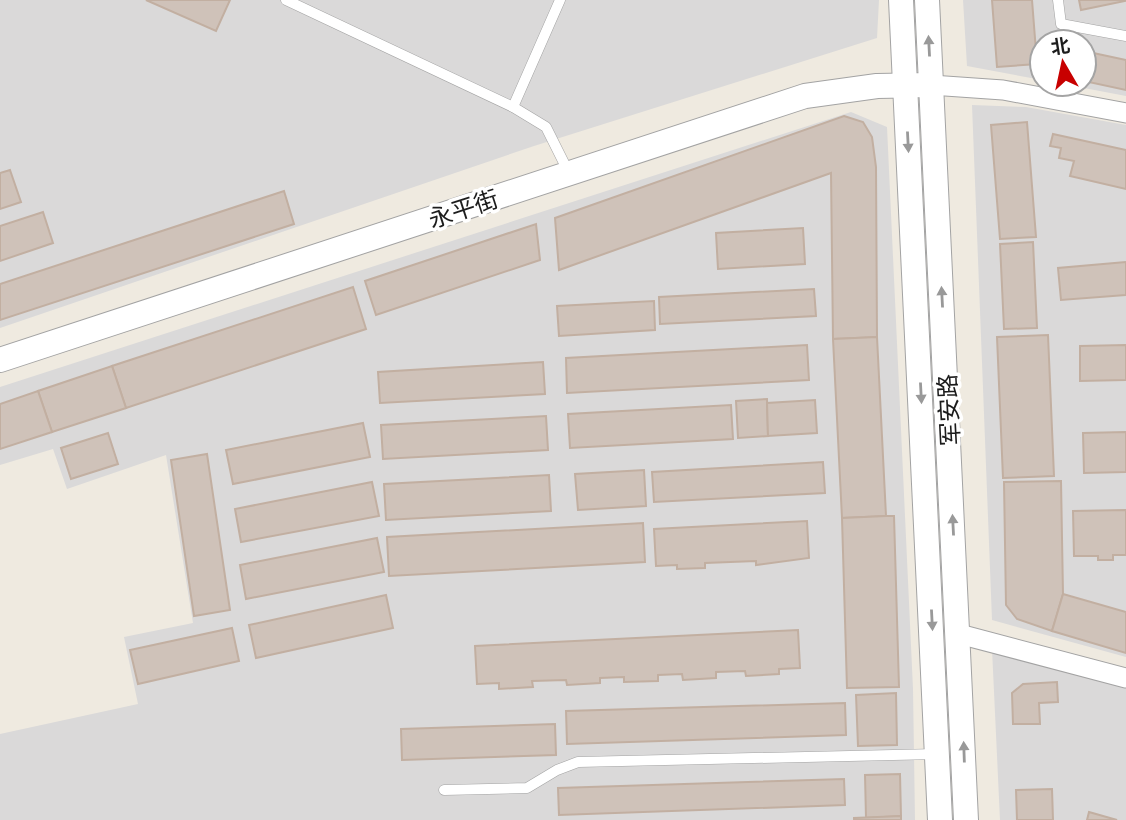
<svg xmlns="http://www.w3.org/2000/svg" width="1126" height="820" viewBox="0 0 1126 820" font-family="Commissioner,'Noto Sans SC',sans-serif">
	<rect width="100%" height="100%" fill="#efeae0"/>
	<g fill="#dad9d9">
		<path d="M0,0H879L877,38L534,146L0,328Z"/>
		<path d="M963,0H1126V96L1063,84H1084V42H1042V80L967,66Z"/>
		<path d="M972,105L1026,107L1126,125V657L992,620Z"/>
		<path d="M851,112L887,127L913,689L915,820H0V734L138,704L124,637L193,623L166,455L67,489L53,449L0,465V387Z"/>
		<path d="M992,649L1126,687V820H1000Z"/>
	</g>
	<g fill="#cfc2b9" stroke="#c2afa1" stroke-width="2">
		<path d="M146,0H230L216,31Z"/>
		<path d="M992,0H1032L1037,64L997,67Z"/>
		<path d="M1079,0H1125V1L1081,10Z"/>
		<path d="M1084,51L1126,60V90L1084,81Z"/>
		<path d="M844,116L863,122L872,137L876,167L877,337L833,339L831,173L559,270L555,218Z"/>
		<path d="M1027,122L1036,237L1000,239L991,125Z"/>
		<path d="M1053,134L1126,150V189L1070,176L1074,161L1059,158L1061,148L1050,146Z"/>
		<path d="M10,170L21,202L0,209V173Z"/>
		<path d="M284,191L294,224L0,320V284Z"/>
		<path d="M43,212L53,243L0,261V226Z"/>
		<path d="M536,224L540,260L376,315L365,281Z"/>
		<path d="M803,228L805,264L718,269L716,233Z"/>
		<path d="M1033,242L1037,328L1004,329L1000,244Z"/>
		<path d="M1126,262V295L1061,300L1058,268Z"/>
		<path d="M353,287L366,329L126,408L112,366Z"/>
		<path d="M814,289L816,316L660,324L659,297Z"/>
		<path d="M654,301L655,330L559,336L557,306Z"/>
		<path d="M1048,335L1054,476L1003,478L997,337Z"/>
		<path d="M877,337L886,516L842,518L833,339Z"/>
		<path d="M807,345L809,380L567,393L566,358Z"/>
		<path d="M1126,345V380L1080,381V346Z"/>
		<path d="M543,362L545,394L380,403L378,372Z"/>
		<path d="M112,366L126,408L52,432L38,391Z"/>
		<path d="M38,391L52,432L0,449V404Z"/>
		<path d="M767,399L768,436L738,438L736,401Z"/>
		<path d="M815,400L817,433L768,436L767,403Z"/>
		<path d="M731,405L733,439L570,448L568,414Z"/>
		<path d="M546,416L548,450L383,459L381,425Z"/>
		<path d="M363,423L370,457L233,484L226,450Z"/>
		<path d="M1126,432V472L1084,473L1083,433Z"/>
		<path d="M108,433L118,464L71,479L61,448Z"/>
		<path d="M207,454L230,610L194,616L171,460Z"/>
		<path d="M823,462L825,493L654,502L652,472Z"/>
		<path d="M644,470L646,506L578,510L575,474Z"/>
		<path d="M549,475L551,511L386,520L384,484Z"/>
		<path d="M1061,481L1063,594L1052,631L1017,619L1006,605L1004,482Z"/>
		<path d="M372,482L379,516L241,542L235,509Z"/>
		<path d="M1126,510V555H1113V560H1098V556H1074L1073,511Z"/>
		<path d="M886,516H894L899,687L847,688L842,518Z"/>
		<path d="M807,521L809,558L756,565V561L705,563V568L677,569V565L656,566L654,529Z"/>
		<path d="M643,523L645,562L389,576L387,537Z"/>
		<path d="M377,538L384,572L246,599L240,565Z"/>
		<path d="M1063,594L1126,612V653L1052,631Z"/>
		<path d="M386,595L393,628L256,658L249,625Z"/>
		<path d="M232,628L239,661L138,684L130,650Z"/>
		<path d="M798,630L800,668L779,669V674L746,676L745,671L716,672V678L683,680L682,674L658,675V681L624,682V677L600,678V683L567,685L566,680L532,681L533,687L499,689V683L477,684L475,646Z"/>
		<path d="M1057,682L1058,702L1039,703L1040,724H1013L1012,693L1023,684Z"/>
		<path d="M896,693L897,745L858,746L856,695Z"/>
		<path d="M845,703L846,735L567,744L566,711Z"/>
		<path d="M555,724L556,755L402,760L401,729Z"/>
		<path d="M900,774L901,816L866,818L865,775Z"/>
		<path d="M844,779L845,805L559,815L558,788Z"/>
		<path d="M1052,789L1053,820H1017L1016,790Z"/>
		<path d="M1089,812L1117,820H1087Z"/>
		<path d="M901,816V820H854V818Z"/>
	</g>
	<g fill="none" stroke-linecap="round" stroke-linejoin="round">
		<defs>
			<g id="service">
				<path d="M286,0L513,107L546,127L569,173"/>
				<path d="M1058,0L1061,24L1126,36"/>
				<path d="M513,107L560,0"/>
				<path d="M444,790L527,788L557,770L578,762L937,754"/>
			</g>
			<g id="minor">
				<path d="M931,85L1003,90L1126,113"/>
				<path d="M959,634L1126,678"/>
			</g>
			<g id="tertiary">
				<path d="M901,0L940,820"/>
				<path d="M927,0L966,820"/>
				<path d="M0,360L805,96L877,86L931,85"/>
			</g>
		</defs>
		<use href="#service" stroke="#a3a3a3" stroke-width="11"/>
		<use href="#minor" stroke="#a3a3a3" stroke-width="21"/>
		<use href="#tertiary" stroke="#a3a3a3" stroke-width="26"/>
		<use href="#service" stroke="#fff" stroke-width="10"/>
		<use href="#minor" stroke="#fff" stroke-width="19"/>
		<use href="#tertiary" stroke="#fff" stroke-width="24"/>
	</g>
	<defs><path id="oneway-solid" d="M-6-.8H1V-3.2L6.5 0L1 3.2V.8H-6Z" transform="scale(1.75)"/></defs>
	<g fill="#999">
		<use href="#oneway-solid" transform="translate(929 46) rotate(-93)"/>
		<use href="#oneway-solid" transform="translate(908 142) rotate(87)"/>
		<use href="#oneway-solid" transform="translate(942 297) rotate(-93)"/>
		<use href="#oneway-solid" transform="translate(921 393) rotate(87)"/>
		<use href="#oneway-solid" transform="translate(953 525) rotate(-93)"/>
		<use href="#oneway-solid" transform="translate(932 620) rotate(87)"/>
		<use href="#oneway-solid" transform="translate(964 752) rotate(-92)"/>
	</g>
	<g text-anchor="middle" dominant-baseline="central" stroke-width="7" stroke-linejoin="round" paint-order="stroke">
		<g font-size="24" fill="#1c1c1c" stroke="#fff">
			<text transform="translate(463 208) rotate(-18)">永平街</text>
			<text transform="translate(948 410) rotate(-93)">军安路</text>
		</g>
	</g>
	<g transform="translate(1063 63) rotate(351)"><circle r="33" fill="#ffffff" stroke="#a4a4a4" stroke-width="2"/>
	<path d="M0-5L12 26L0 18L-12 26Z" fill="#c80000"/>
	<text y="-10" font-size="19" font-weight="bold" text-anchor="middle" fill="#1c1c1c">北</text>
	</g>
</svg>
